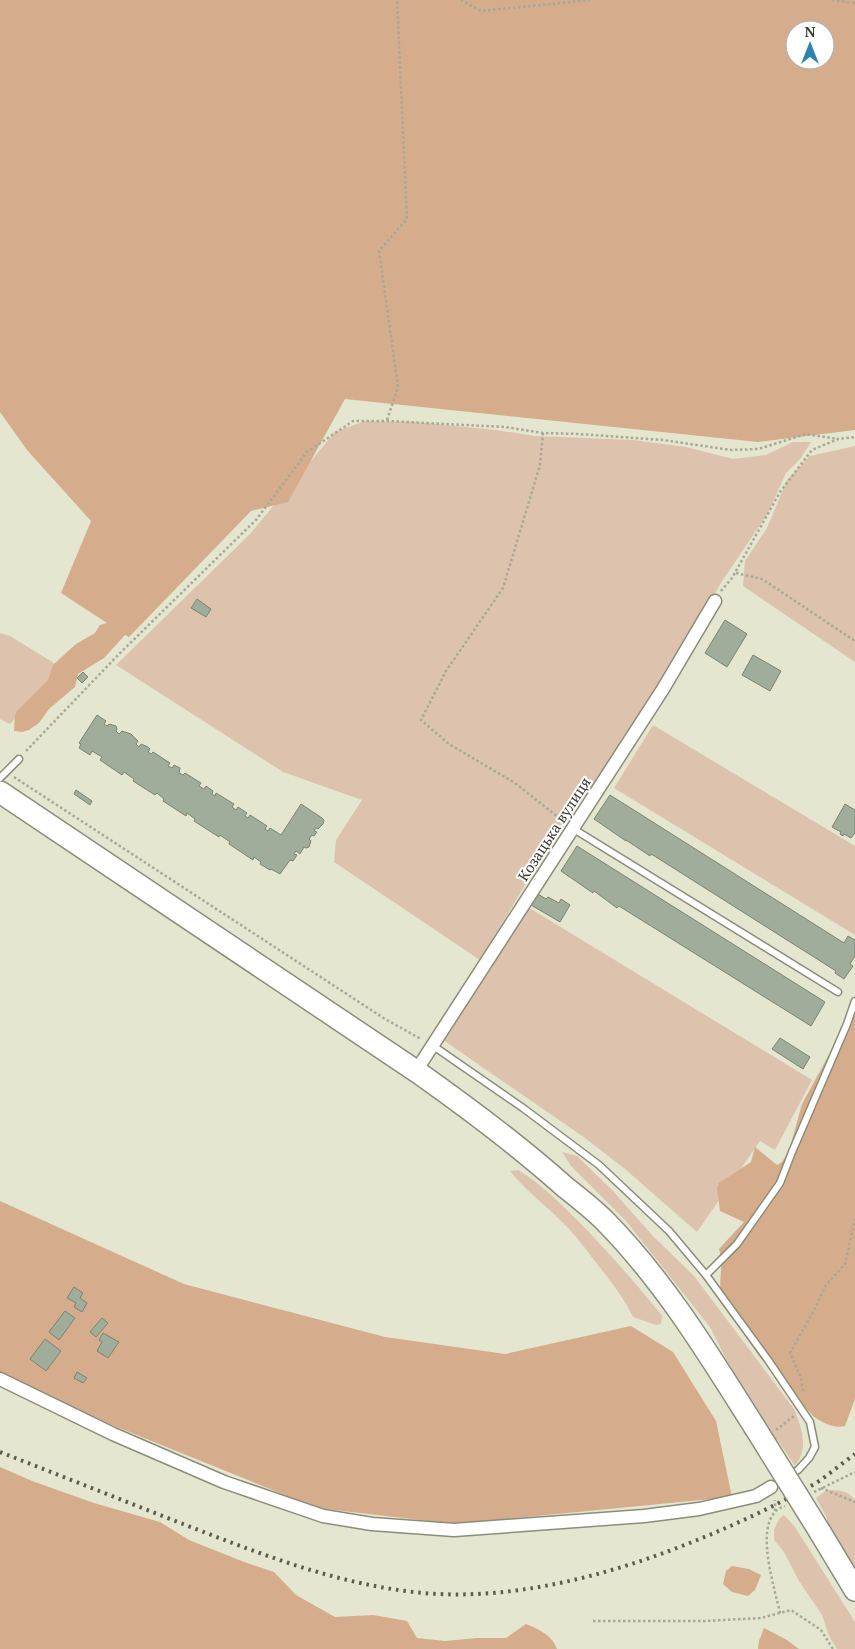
<svg xmlns="http://www.w3.org/2000/svg" width="855" height="1649" viewBox="0 0 855 1649" font-family="'Noto Serif',serif">
	<rect width="100%" height="100%" fill="#e4e6cf"/>
	<g fill="#ddc3ae">
		<path d="M365,421L416,422L496,430L535,436L633,440L686,447L733,459L766,455L793,442H811L801,458L786,473L768,513L723,580L626,740L558,830L480,960L334,862L336,840L362,800L283,772L116,665L250,534L335,432Z"/>
		<path d="M855,446V662L743,586L745,561L767,528L787,480L810,456Z"/>
		<path d="M0,633L10,636L62,668L10,724L0,719Z"/>
		<path d="M653,725L855,846V935L614,788Z"/>
		<path d="M526,906L812,1080L775,1150L760,1141L697,1232L625,1169L585,1138L443,1040Z"/>
		<path d="M562,1152L577,1156L613,1191L652,1235L694,1276L794,1409C802,1429 809,1448 795,1466L777,1439L774,1441L731,1369L710,1327L626,1221L571,1166Z"/>
		<path d="M518,1170C540,1183 559,1202 577,1220C605,1248 630,1277 655,1307L662,1316L661,1324L656,1325L633,1317C623,1296 608,1278 594,1260C583,1245 572,1231 559,1219C543,1203 524,1189 510,1171Z"/>
		<path d="M827,1490C839,1490 848,1490 855,1500V1573L827,1522V1518L816,1498Z"/>
		<path d="M784,1515L795,1527L855,1622V1649H837L829,1636L822,1615L799,1581L784,1552L774,1540V1530L779,1519Z"/>
	</g>
	<g fill="#d5ad8c" fill-rule="evenodd">
		<path d="M0,0H855V430L758,442L345,399L288,502L251,511L129,637L125,635L104,658L78,674L75,687L49,709L39,723L29,730L22,732L14,731L15,715L17,711L48,680L53,665L76,644L95,633L100,625L107,623L61,593L91,521L27,450L0,412ZM795,30H825V60H795Z"/>
		<path d="M855,1007V1399L845,1426C834,1429 821,1422 813,1416L759,1356L723,1302C716,1284 725,1268 719,1249L744,1222L720,1211L717,1188L719,1183L751,1162L755,1147L777,1165L782,1162L789,1151L802,1104Z"/>
		<path d="M0,1201L184,1284L385,1337L505,1354L631,1326L673,1352L716,1421L732,1497L455,1524L317,1508L60,1404L0,1376Z"/>
		<path d="M0,1467L32,1481L94,1503L160,1522L189,1540L244,1562L274,1572L296,1595L335,1617L373,1615L407,1621L417,1638L445,1641L477,1638H506L526,1624C539,1629 553,1636 557,1649H0Z"/>
		<path d="M732,1566L749,1569L761,1575L755,1590L748,1596L732,1592L723,1584L726,1571Z"/>
		<path d="M764,1628L787,1640L799,1649H758L759,1641Z"/>
	</g>
	<g fill="#a0ad9a" stroke="#798573">
		<path d="M197,599L211,609L206,617L191,608Z"/>
		<path d="M725,620L747,634L727,667L705,653Z"/>
		<path d="M753,655L781,671L770,691L742,675Z"/>
		<path d="M83,672L88,677L82,683L77,678Z"/>
		<path d="M97,715L106,721L104,724L107,726L109,724L116,726L117,729L116,731L119,734L122,731L131,734L138,741L136,744L139,747L141,744L148,747L150,749L148,752L151,754L153,752L170,763L168,766L172,768L174,765L180,768L179,773L183,775L185,773L201,783L199,786L204,789L206,786L213,791L212,794L215,796L216,793L234,804L232,807L236,810L238,807L247,813L245,816L248,818L250,815L267,826L265,829L268,831L270,828L281,835L301,804L322,818L324,820L323,824L318,829L316,828L314,831L317,832L314,836L312,835L309,839L311,841L309,847L306,848L304,847L300,854L296,851L294,854L297,855L293,861L290,860L280,874L271,869L270,870L260,864L261,862L254,857L253,860L229,844L230,842L220,835L219,837L194,821L195,819L187,813L186,816L163,801L164,799L157,793L155,795L133,781L134,779L124,772L122,775L100,760L102,757L92,751L90,755L79,748L81,744L79,743Z"/>
		<path d="M76,790L92,801L90,805L74,794Z"/>
		<path d="M610,795L844,943L848,936L855,940V956L850,964L853,966L844,979L835,973L836,971L656,857L651,854L650,856L626,840V841L594,819Z"/>
		<path d="M845,804L855,810V833L851,838L844,834L843,836L840,834L841,832L832,827Z"/>
		<path d="M577,846L825,1002L811,1026L619,906L617,908L594,891L593,893L561,871Z"/>
		<path d="M538,894L546,899L548,897L559,903L561,899L570,905L560,922L531,905Z"/>
		<path d="M780,1038L810,1057L803,1069L772,1049Z"/>
		<path d="M74,1287L83,1293L80,1298L87,1303L82,1312L74,1307L76,1303L67,1298Z"/>
		<path d="M65,1311L75,1318L59,1340L49,1332Z"/>
		<path d="M102,1318L108,1323L96,1337L90,1332Z"/>
		<path d="M103,1333L119,1342L108,1358L97,1351L102,1342L99,1340Z"/>
		<path d="M45,1339L61,1351L46,1371L30,1359Z"/>
		<path d="M77,1372L87,1378L83,1383L74,1378Z"/>
	</g>
	<g fill="none" stroke-linecap="round" stroke-linejoin="round">
		<defs>
			<g id="lane">
				<path d="M0,778L19,759"/>
				<path d="M572,828L838,992"/>
				<path d="M432,1045L523,1108L599,1165L669,1231L706,1275L768,1360L810,1422L815,1447L809,1458L798,1470L789,1475"/>
				<path d="M706,1275L737,1244L780,1183L792,1152L847,1024L855,1001"/>
			</g>
			<g id="street">
				<path d="M416,1071L663,689L715,601"/>
				<path d="M0,1379L113,1434L224,1482L323,1516L372,1524L454,1530L644,1516L699,1509L756,1496L771,1487"/>
			</g>
			<g id="primary">
				<path d="M0,792L416,1071C467,1107 518,1145 565,1187C579,1198 593,1209 605,1221C665,1282 709,1355 754,1426"/>
				<path d="M820,1532L855,1590"/>
			</g>
		</defs>
		<use href="#lane" stroke="#8b8d78" stroke-width="9"/>
		<use href="#street" stroke="#8b8d78" stroke-width="15"/>
		<use href="#primary" stroke="#8b8d78" stroke-width="24"/>
		<g stroke="#a7a896" stroke-width="2.5" stroke-dasharray="2.5 2.5" stroke-linecap="butt">
			<path d="M461,0L481,11L591,0"/>
			<path d="M832,0L855,3"/>
			<path d="M387,420L398,387L379,251L407,219L397,0"/>
			<path d="M543,433L540,465L503,588L446,671L421,720L449,744L515,783L563,821"/>
			<path d="M736,573L762,579L855,641"/>
			<path d="M721,591L732,578L780,492L812,450L838,439L855,437"/>
			<path d="M26,751L119,654L256,520L307,452L353,421H387L505,427L543,433L578,434L663,440L731,450L758,449L806,434L838,439"/>
			<path d="M14,777L385,1019L421,1039"/>
			<path d="M803,1391L801,1378L790,1353L812,1314L826,1285L845,1264L855,1219"/>
			<path d="M776,1430L794,1416"/>
			<path d="M821,1488L855,1502"/>
			<path d="M814,1492L855,1472"/>
			<path d="M775,1511V1500"/>
			<path d="M780,1613C775,1589 756,1532 775,1512C777,1509 781,1508 785,1506"/>
			<path d="M593,1621H705L761,1618L791,1610L821,1630L833,1649"/>
		</g>
		<use href="#lane" stroke="#fff" stroke-width="6"/>
		<use href="#street" stroke="#fff" stroke-width="12"/>
		<use href="#primary" stroke="#fff" stroke-width="21"/>
		<path stroke="#595b4f" stroke-width="4" stroke-dasharray="2.5 5" stroke-linecap="butt" d="M0,1452C61,1476 122,1500 183,1524C258,1553 333,1583 414,1592C498,1602 591,1580 669,1551C711,1535 751,1518 790,1497C801,1491 812,1486 822,1479C833,1471 844,1462 855,1454"/>
		<defs>
			<path id="primary-bridge" d="M754,1426L820,1532"/>
		</defs>
		<use href="#primary-bridge" stroke="#8b8d78" stroke-width="24" stroke-linecap="butt"/>
		<use href="#primary-bridge" stroke="#fff" stroke-width="21"/>
	</g>
	<g text-anchor="middle" dominant-baseline="central" stroke-width="4" stroke-linejoin="round" paint-order="stroke">
		<g font-size="14" fill="#393a31" stroke="#fff">
			<text transform="translate(554 829) rotate(-57)">Козацька вулиця</text>
		</g>
	</g>
	<g transform="translate(810 45)"><circle r="24" fill="#ffffff" stroke="#b0b0ad"/>
	<path d="M0-4L9 19L0 12L-9 19Z" fill="#2c83b2"/>
	<text y="-8" font-size="14" font-weight="bold" text-anchor="middle" fill="#393a31">N</text>
	</g>
</svg>
